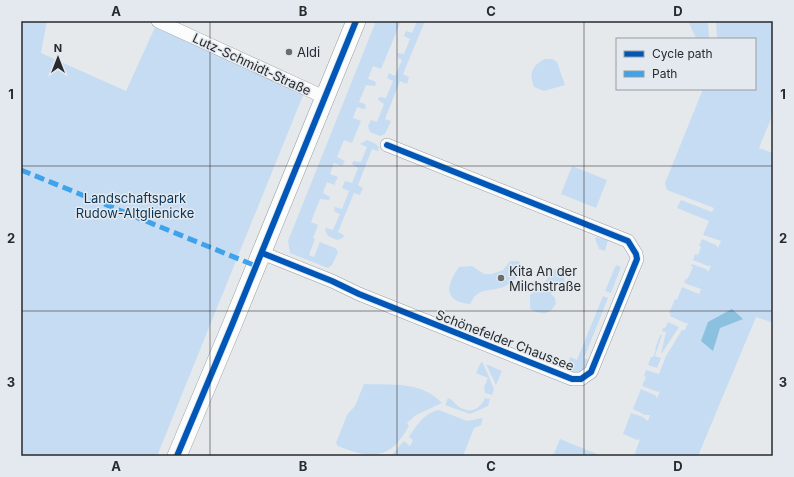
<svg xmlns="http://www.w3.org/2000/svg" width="794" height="477" viewBox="0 0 794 477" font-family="Inter,sans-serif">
	<rect width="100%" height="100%" fill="#e6e9ec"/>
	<g fill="#c6dcf2">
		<path d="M21,21H47L41,53L126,91L156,25L304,93L157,456H21Z"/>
		<path d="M376,21H401L381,69L373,66L368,79L374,81L376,83L375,86L366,85L359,102L365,104L366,108L363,109L357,107L353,118L361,121L352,143L344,140L337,157L345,161L342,166L334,163L330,174L338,177L334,185L327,182L323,193L330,197L329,200L320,199L311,222L318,225L313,238L315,239L309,255L314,257L320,242L335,248L338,252L332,265L328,268L290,253L288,241Z"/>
		<path d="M417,21H425L403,74L409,77L407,84L400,81L385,119L391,121L385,134L380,136L370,132L368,126L371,120L377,122L384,104L378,100L379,97L386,98L393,81L387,78L389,73L395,76L402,60L398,58L397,53L404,54L410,39L404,36L406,31L412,33Z"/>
		<path d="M688,21H708L709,39H699L696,38Z"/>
		<path d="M716,21H773V114L759,148L773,153V317L771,322L756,317L698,456H634L640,439L637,440L623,434L631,413L643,417L648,421L650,415H645L633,409L641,389L655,395L657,398L660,391L658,392L642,386L646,377L644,376L646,370L659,374L666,356L682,330H685L688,323H685L670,316L671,314L669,313L675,299L677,300L682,287L699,294L701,289L684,283L685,280L688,278L693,267L691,266L692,264L706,269L708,272L711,266H708L693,260L695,254L698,255L701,247L699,246L702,239L716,245L718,248L721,241L703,235L709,221L677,208L681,200L712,212L714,208L667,190L665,183L703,89H755V39H717Z"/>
		<path d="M545,59H552L557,62L565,85L544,91L534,87C529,74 531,66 545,59Z"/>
		<path d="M367,140L376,144L379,148L378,151L372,149L358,185L363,188L360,195L354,193L338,232L344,235L343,238L337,240L328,236L325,230L326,228L333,230L340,214L335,212L334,210L335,207L342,209L349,191L342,188L345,181L352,183L358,168L352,164L353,161L361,162L367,147L360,144Z"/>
		<path d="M572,166L607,180L596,208L561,194Z"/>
		<path d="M596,237L608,240L605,251L599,249L595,239Z"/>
		<path d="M510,261H519L522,270C517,278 511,284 503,287C488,293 479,286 470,304C443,302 446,285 459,267L472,266L484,274H492L503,270Z"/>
		<path d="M616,265L621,267L611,293L605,291Z"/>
		<path d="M555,269L563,272L565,283L562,285L555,286L551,294L555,298L556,304C548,316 542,315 530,309V295L543,284Z"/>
		<path d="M603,296L608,298L584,358L591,361L587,370L579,375L567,372V367L570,357L577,360Z"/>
		<path d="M668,322L679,327L662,353H661L666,332L662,331L663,328H665Z"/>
		<path d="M660,335H662L655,356L661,358L657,368L648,365L651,357H653L656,350L655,349Z"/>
		<path d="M481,362L483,363L494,389L492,395L485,393L484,387L488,378L476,373Z"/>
		<path d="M486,364L502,371L496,385Z"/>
		<path d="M364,384C391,385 422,381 442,403L416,415L407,423L409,426C405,432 400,441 394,446C378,461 355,453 338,446L336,443L347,415L355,406Z"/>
		<path d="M448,398C454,400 455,405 461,408C471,414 481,408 485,398L490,399L488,406L470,414L445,405Z"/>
		<path d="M439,410L467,421L483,418L481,425L474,428L463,456H391L404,441L410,446L413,440L409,437C416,426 425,412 439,410Z"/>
		<path d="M560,439L602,456H553Z"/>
	</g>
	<path fill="#8cc0df" d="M732,309L743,319L720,328L713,351L701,341L708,322Z"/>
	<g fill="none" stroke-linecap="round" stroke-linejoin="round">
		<defs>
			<g id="street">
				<path d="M158,21L324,97"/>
				<path d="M262,253L332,281L359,294L572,379H581L591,372L637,259L636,254L628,241L387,145"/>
			</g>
			<path id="secondary" d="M177,456L232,325L356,21"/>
		</defs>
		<use href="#street" stroke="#9b9d9f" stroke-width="14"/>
		<use href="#secondary" stroke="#9b9d9f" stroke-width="20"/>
		<use href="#street" stroke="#fbfcfc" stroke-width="13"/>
		<use href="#secondary" stroke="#fbfcfc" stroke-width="19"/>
		<path stroke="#3ea3eb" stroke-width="5" stroke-dasharray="10 5" stroke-linecap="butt" d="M21,170L256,266"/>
		<defs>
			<g id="cycleway">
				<path d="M262,253L332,281L359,294L572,379H581L591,372L637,259L636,254L628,241L387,145"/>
				<path d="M177,456L232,325L356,21"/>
			</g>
		</defs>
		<use href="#cycleway" stroke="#e3e9ef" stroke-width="8"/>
		<use href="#cycleway" stroke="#0057b8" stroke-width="6"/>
	</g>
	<path fill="none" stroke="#282a2c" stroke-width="1" stroke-opacity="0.55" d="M210,21V456M397,21V456M584,21V456M21,166H773M21,311H773"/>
	<g fill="#6a6d6f" stroke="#e3e9ef" stroke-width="1.5">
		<circle cx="289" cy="52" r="4"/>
		<circle cx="501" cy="278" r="4"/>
	</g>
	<g text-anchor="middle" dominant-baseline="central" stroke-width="3" stroke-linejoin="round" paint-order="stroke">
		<g font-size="13" fill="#282a2c" stroke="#e3e9ef" text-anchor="start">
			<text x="297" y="52">Aldi</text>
			<text x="509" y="271">Kita An der<tspan x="509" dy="15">Milchstraße</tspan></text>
		</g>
		<g font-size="13" fill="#282a2c" stroke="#e3e9ef">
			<text transform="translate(252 64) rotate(25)">Lutz-Schmidt-Straße</text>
			<text transform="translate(505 340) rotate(21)">Schönefelder Chaussee</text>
		</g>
		<g font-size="13" fill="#093355" stroke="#e3e9ef">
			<text x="135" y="198">Landschaftspark<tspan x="135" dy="15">Rudow-Altglienicke</tspan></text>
		</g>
	</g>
	<rect width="794" height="477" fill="none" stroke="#e3e9ef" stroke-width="44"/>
	<rect x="616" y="38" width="140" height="52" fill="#e3e9ef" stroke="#989da1"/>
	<rect x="624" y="51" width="20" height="6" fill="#0057b8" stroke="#989da1"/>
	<text x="652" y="58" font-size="12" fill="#282a2c">Cycle path</text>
	<rect x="624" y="71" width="20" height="6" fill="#3ea3eb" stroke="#989da1"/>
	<text x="652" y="78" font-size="12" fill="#282a2c">Path</text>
	<g transform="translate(58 58)" stroke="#e3e9ef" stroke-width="3" paint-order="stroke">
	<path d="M0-3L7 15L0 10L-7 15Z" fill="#282a2c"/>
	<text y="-6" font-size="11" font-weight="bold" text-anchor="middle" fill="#282a2c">N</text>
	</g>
	<rect x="22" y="22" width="750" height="433" fill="none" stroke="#282a2c" stroke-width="1.5"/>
	<g font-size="13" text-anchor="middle" font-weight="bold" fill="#282a2c">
		<text x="116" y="16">A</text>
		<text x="303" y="16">B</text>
		<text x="491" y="16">C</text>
		<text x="678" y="16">D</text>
		<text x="11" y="99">1</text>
		<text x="783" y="99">1</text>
		<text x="11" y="243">2</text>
		<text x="783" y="243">2</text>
		<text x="11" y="387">3</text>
		<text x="783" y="387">3</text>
		<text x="116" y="471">A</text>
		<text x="303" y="471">B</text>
		<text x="491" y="471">C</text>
		<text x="678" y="471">D</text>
	</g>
</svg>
